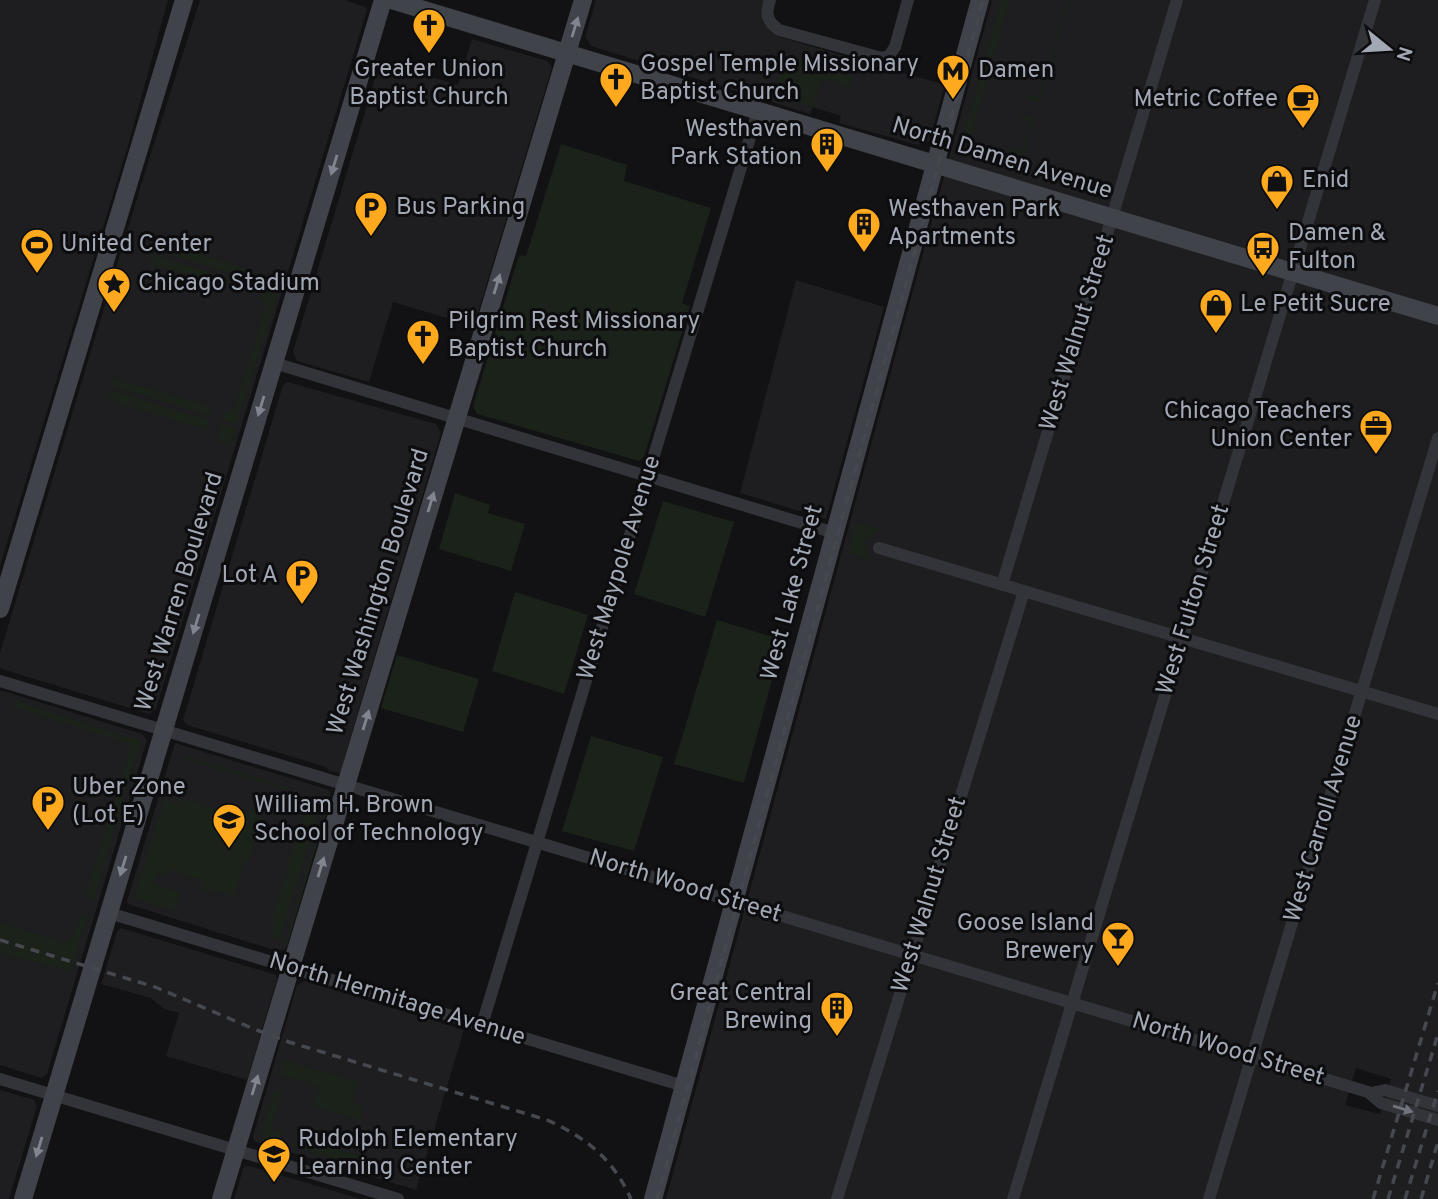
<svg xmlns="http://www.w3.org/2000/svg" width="1438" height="1199" viewBox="0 0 1438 1199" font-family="Overpass,sans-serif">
	<rect width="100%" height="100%" fill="#121214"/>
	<g fill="#1e1e21" fill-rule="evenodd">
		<path d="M0,0H168L129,142L0,566Z"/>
		<path d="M200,0H344L365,7L367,10L156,709L149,714L2,669L0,667V653L145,172Z"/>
		<path d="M596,0H766L762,14L763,22L776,36L945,85L929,141L918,145L839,123L841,116L813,107L810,114L591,46L585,37Z"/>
		<path d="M992,0H1438V1199H666ZM1356,1068L1391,1079L1380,1114L1345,1105Z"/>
		<path d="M472,39L547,61L552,67L474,326L393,302L369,382L297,361L293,352L380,62L458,85Z"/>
		<path d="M796,280L884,307L826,519L740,493Z"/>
		<path d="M288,382L436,424L441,433L344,759L346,763L340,773L329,771L326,767L187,725L183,720L283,385Z"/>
		<path d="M0,690L142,734L147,740L47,1074L41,1078L0,1065Z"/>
		<path d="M175,743L329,790L331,793L287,946L284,950L277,951L128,904L127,901Z"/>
		<path d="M121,928L276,975L277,979L247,1080L166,1056L179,1013L164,1009L151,998L101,984L117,932Z"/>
		<path d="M305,981L464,1030L416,1190L256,1142L254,1140L253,1136L297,985Z"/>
		<path d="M0,1090L34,1100L37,1106L9,1199H0Z"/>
		<path d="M246,1166H250L361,1199H234L243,1169Z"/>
	</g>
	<g fill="#1a221a">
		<path d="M1001,0H1010L968,146L1008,158L1011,149L1022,152L1031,122L1022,119V115L1035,118L1023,157L1015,168L962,151L967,131L965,130Z"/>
		<path d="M1068,0H1070L1039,103L1028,99L1029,95L1039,97Z"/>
		<path d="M786,55L853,77L850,87L821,79L813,107L773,95Z"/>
		<path d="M561,144L627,165L624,181L711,208L682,303L690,306L644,457L639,461L477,414L473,406L519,255L526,256Z"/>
		<path d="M157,242L252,270L251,279L153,250Z"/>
		<path d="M152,255L250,284L248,291L245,292L151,264L150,261Z"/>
		<path d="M262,287L278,292L237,424L221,420L227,410H234L266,305L260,300Z"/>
		<path d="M114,378L212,407L211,416L112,386Z"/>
		<path d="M110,390L209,420L205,429L110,401L108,399Z"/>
		<path d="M221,423L236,428L231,444L223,443L218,438Z"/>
		<path d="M455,493L490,505L488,513L525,524L511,571L439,549Z"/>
		<path d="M663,501L734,522L705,617L634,594Z"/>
		<path d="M856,523L881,530C865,535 859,547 872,560L848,553Z"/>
		<path d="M515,592L588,615L564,694L492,671Z"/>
		<path d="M717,620L783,640L744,783L674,764Z"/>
		<path d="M397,655L479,679L463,732L381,708Z"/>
		<path d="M15,701L141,741L94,899L85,897L131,744L13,707Z"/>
		<path d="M591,736L663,757L634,851L562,831Z"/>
		<path d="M183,755L287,787L286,790L182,758Z"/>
		<path d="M314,795L323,798L279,942L274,941L275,938L271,936L275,923L271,922L305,810L309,811Z"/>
		<path d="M180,798L241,816L243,811L251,813L254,804L260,806L257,816L263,818L249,861H245L234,897L212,890L211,893L200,890L202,880L170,870L167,876L157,873L154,884L180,892L174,911L134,898L164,799L178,803Z"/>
		<path d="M328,799L330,800L287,946L284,945Z"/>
		<path d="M82,913L88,916L71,972L3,953L0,958V923L66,943L73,935Z"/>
		<path d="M283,1060L358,1082L352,1103L364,1107L360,1120L313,1106L319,1087L279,1074Z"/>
		<path d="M278,1089L282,1091L271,1129L284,1133L276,1141L260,1137L274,1090Z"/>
		<path d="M307,1140L385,1163L382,1173L291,1146L295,1142L305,1146Z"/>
	</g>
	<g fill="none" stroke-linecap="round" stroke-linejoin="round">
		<g stroke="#333439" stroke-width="12">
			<path d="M770,0C765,15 767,21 779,30L882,58L889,56L895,47L908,0"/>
			<path d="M274,363L835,533"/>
			<path d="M879,548L1438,714"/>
			<path d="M1002,585L1177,0"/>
			<path d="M0,681L1368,1092L1381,1103L1438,1120"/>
			<path d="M109,913L684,1086"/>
			<path d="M482,1025L758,111"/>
			<path d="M0,1079L398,1199"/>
			<path d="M1371,1093L1385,1090L1438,1106"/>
			<path d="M837,1199L1024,591"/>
			<path d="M1013,1199L1375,0"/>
			<path d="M1209,1199L1438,438"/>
		</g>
		<g stroke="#404349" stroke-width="18">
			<path d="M391,0L1438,316"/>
			<path d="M0,609L184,0"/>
			<path d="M23,1199L383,0"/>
			<path d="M221,1199L583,0"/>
			<path d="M653,1199L980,0"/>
		</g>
		<g stroke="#45484e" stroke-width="3.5" stroke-dasharray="9 7" stroke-linecap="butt">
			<path d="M0,940L155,987L254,1029L289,1042L547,1120C587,1138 613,1159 631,1199"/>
			<path d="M657,1199L983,0"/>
			<path d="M1373,1199L1438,983"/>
			<path d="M1388,1199L1438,1034"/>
			<path d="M1405,1199L1438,1091"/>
			<path d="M1421,1199L1438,1142"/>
		</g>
	</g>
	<defs><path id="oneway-solid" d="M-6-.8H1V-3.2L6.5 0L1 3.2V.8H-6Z" transform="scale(1.75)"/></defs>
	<g fill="#80858f">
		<use href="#oneway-solid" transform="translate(575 27) rotate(-73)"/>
		<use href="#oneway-solid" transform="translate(334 165) rotate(107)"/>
		<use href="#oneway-solid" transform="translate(497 284) rotate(-73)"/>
		<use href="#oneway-solid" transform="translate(261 406) rotate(107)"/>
		<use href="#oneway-solid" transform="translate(431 502) rotate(-73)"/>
		<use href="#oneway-solid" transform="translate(196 624) rotate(107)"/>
		<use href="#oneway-solid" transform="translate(366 720) rotate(-73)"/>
		<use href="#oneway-solid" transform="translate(123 866) rotate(107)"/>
		<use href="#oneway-solid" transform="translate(321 867) rotate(-73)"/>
		<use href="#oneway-solid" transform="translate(255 1085) rotate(-73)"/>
		<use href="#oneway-solid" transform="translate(39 1147) rotate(107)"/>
	</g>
	<use fill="#70747d" href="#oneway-solid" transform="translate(1403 1109) rotate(17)"/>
	<defs>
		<symbol id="church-pin" viewBox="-11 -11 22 30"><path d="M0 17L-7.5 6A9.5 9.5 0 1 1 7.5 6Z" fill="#ffaa1e" stroke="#0d0d0f"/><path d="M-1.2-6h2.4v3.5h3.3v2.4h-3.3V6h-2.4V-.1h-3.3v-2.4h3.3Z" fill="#111"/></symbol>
		<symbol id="metro-pin" viewBox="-11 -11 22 30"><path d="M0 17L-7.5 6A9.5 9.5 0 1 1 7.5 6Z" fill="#ffaa1e" stroke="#0d0d0f"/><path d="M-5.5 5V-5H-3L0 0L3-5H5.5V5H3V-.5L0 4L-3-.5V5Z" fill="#111"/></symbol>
		<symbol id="cafe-pin" viewBox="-11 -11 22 30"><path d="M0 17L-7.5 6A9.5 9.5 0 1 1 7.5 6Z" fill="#ffaa1e" stroke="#0d0d0f"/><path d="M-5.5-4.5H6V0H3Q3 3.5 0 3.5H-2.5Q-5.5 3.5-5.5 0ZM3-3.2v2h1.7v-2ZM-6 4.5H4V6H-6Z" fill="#111"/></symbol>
		<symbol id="building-pin" viewBox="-11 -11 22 30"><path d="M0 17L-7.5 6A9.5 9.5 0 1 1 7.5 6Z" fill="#ffaa1e" stroke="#0d0d0f"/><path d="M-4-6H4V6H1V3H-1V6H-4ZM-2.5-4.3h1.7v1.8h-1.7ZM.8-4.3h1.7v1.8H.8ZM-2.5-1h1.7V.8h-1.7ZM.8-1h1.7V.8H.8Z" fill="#111"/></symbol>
		<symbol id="shop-pin" viewBox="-11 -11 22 30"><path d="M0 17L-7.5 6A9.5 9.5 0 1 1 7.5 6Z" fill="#ffaa1e" stroke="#0d0d0f"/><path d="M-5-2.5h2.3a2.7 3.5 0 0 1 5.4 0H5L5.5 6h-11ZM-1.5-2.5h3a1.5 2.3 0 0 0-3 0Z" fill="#111"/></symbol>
		<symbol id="parking-pin" viewBox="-11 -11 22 30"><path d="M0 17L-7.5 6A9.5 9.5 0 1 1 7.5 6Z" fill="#ffaa1e" stroke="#0d0d0f"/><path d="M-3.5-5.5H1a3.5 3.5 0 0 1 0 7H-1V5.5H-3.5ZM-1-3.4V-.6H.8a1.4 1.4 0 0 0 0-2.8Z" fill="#111"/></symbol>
		<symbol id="stadium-pin" viewBox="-11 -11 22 30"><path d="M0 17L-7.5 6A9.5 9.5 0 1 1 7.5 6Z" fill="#ffaa1e" stroke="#0d0d0f"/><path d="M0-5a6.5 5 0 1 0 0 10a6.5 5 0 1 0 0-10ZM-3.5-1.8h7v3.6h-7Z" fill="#111"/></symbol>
		<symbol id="bus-pin" viewBox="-11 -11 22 30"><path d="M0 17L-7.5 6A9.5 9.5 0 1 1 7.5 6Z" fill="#ffaa1e" stroke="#0d0d0f"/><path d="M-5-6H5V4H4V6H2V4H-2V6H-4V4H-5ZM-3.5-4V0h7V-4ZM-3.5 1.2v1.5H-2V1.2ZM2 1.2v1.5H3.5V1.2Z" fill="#111"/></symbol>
		<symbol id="sight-pin" viewBox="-11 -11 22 30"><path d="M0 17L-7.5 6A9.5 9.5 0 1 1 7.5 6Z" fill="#ffaa1e" stroke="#0d0d0f"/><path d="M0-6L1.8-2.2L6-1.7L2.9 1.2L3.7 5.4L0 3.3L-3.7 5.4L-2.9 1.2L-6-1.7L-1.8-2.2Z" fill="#111"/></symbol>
		<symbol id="office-pin" viewBox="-11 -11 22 30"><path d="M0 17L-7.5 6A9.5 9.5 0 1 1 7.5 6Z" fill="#ffaa1e" stroke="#0d0d0f"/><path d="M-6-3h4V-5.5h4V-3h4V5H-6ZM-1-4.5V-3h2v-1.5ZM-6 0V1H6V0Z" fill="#111"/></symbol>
		<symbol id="school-pin" viewBox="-11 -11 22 30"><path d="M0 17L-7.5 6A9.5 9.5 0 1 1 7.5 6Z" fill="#ffaa1e" stroke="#0d0d0f"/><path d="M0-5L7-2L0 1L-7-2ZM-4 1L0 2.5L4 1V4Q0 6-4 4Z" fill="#111"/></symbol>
		<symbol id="bar-pin" viewBox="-11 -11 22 30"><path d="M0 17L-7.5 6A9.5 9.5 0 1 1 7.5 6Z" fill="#ffaa1e" stroke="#0d0d0f"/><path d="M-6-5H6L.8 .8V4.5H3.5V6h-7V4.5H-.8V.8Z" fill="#111"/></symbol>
	</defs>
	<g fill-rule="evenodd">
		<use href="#church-pin" x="410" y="6" width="38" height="52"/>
		<use href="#metro-pin" x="934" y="52" width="38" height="52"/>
		<use href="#church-pin" x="597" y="60" width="38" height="52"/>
		<use href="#cafe-pin" x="1284" y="81" width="38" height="52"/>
		<use href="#building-pin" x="808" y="125" width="38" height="52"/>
		<use href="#shop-pin" x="1258" y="162" width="38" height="52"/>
		<use href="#parking-pin" x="352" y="189" width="38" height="52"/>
		<use href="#building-pin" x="845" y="205" width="38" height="52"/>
		<use href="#stadium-pin" x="18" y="226" width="38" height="52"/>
		<use href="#bus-pin" x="1244" y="229" width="38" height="52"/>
		<use href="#sight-pin" x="95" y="265" width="38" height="52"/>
		<use href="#shop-pin" x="1197" y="286" width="38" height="52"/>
		<use href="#church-pin" x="404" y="317" width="38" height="52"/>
		<use href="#office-pin" x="1357" y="407" width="38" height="52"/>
		<use href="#parking-pin" x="283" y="557" width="38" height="52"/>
		<use href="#parking-pin" x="29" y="783" width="38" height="52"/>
		<use href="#school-pin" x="210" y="801" width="38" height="52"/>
		<use href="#bar-pin" x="1099" y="919" width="38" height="52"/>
		<use href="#building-pin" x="818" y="989" width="38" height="52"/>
		<use href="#school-pin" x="255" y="1135" width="38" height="52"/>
	</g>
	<g text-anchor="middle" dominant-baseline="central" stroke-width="6" stroke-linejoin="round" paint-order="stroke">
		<g font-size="24" fill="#a2a9b5" stroke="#0d0d0f" text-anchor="start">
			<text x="640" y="65">Gospel Temple Missionary<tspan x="640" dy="28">Baptist Church</tspan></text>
			<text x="429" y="70" text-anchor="middle">Greater Union<tspan x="429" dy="28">Baptist Church</tspan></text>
			<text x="978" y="71">Damen</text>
			<text x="1278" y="100" text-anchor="end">Metric Coffee</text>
			<text x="802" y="130" text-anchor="end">Westhaven<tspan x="802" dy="28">Park Station</tspan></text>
			<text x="1302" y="181">Enid</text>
			<text x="396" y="208">Bus Parking</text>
			<text x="888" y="210">Westhaven Park<tspan x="888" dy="28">Apartments</tspan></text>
			<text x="1288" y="234">Damen &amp;<tspan x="1288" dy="28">Fulton</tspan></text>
			<text x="61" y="245">United Center</text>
			<text x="138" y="284">Chicago Stadium</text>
			<text x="1240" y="305">Le Petit Sucre</text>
			<text x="448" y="322">Pilgrim Rest Missionary<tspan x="448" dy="28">Baptist Church</tspan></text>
			<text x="1352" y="412" text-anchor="end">Chicago Teachers<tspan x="1352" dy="28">Union Center</tspan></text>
			<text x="278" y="576" text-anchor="end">Lot A</text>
			<text x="72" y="788">Uber Zone<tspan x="72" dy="28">(Lot E)</tspan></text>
			<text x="254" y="806">William H. Brown<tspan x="254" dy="28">School of Technology</tspan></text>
			<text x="1094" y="924" text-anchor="end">Goose Island<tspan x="1094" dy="28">Brewery</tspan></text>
			<text x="812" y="994" text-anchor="end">Great Central<tspan x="812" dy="28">Brewing</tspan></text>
			<text x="298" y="1140">Rudolph Elementary<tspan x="298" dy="28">Learning Center</tspan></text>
		</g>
		<g font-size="24" fill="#a2a9b5" stroke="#0d0d0f">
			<text transform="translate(1002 159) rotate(17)">North Damen Avenue</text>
			<text transform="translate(1078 333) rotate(-73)">West Walnut Street</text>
			<text transform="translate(620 568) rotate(-73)">West Maypole Avenue</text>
			<text transform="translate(180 592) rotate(-73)">West Warren Boulevard</text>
			<text transform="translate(379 592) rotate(-73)">West Washington Boulevard</text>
			<text transform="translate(793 593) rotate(-75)">West Lake Street</text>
			<text transform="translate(1194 600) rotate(-73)">West Fulton Street</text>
			<text transform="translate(1324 819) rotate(-73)">West Carroll Avenue</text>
			<text transform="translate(685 887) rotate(17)">North Wood Street</text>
			<text transform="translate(930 895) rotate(-73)">West Walnut Street</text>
			<text transform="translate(397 1000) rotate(17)">North Hermitage Avenue</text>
			<text transform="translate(1228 1050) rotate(17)">North Wood Street</text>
		</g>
	</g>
	<g transform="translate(1389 49) rotate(108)" stroke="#0d0d0f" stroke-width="5" paint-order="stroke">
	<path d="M0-5L12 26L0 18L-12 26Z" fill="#a2a9b5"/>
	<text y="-10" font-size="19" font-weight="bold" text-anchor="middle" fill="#a2a9b5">N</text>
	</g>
</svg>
